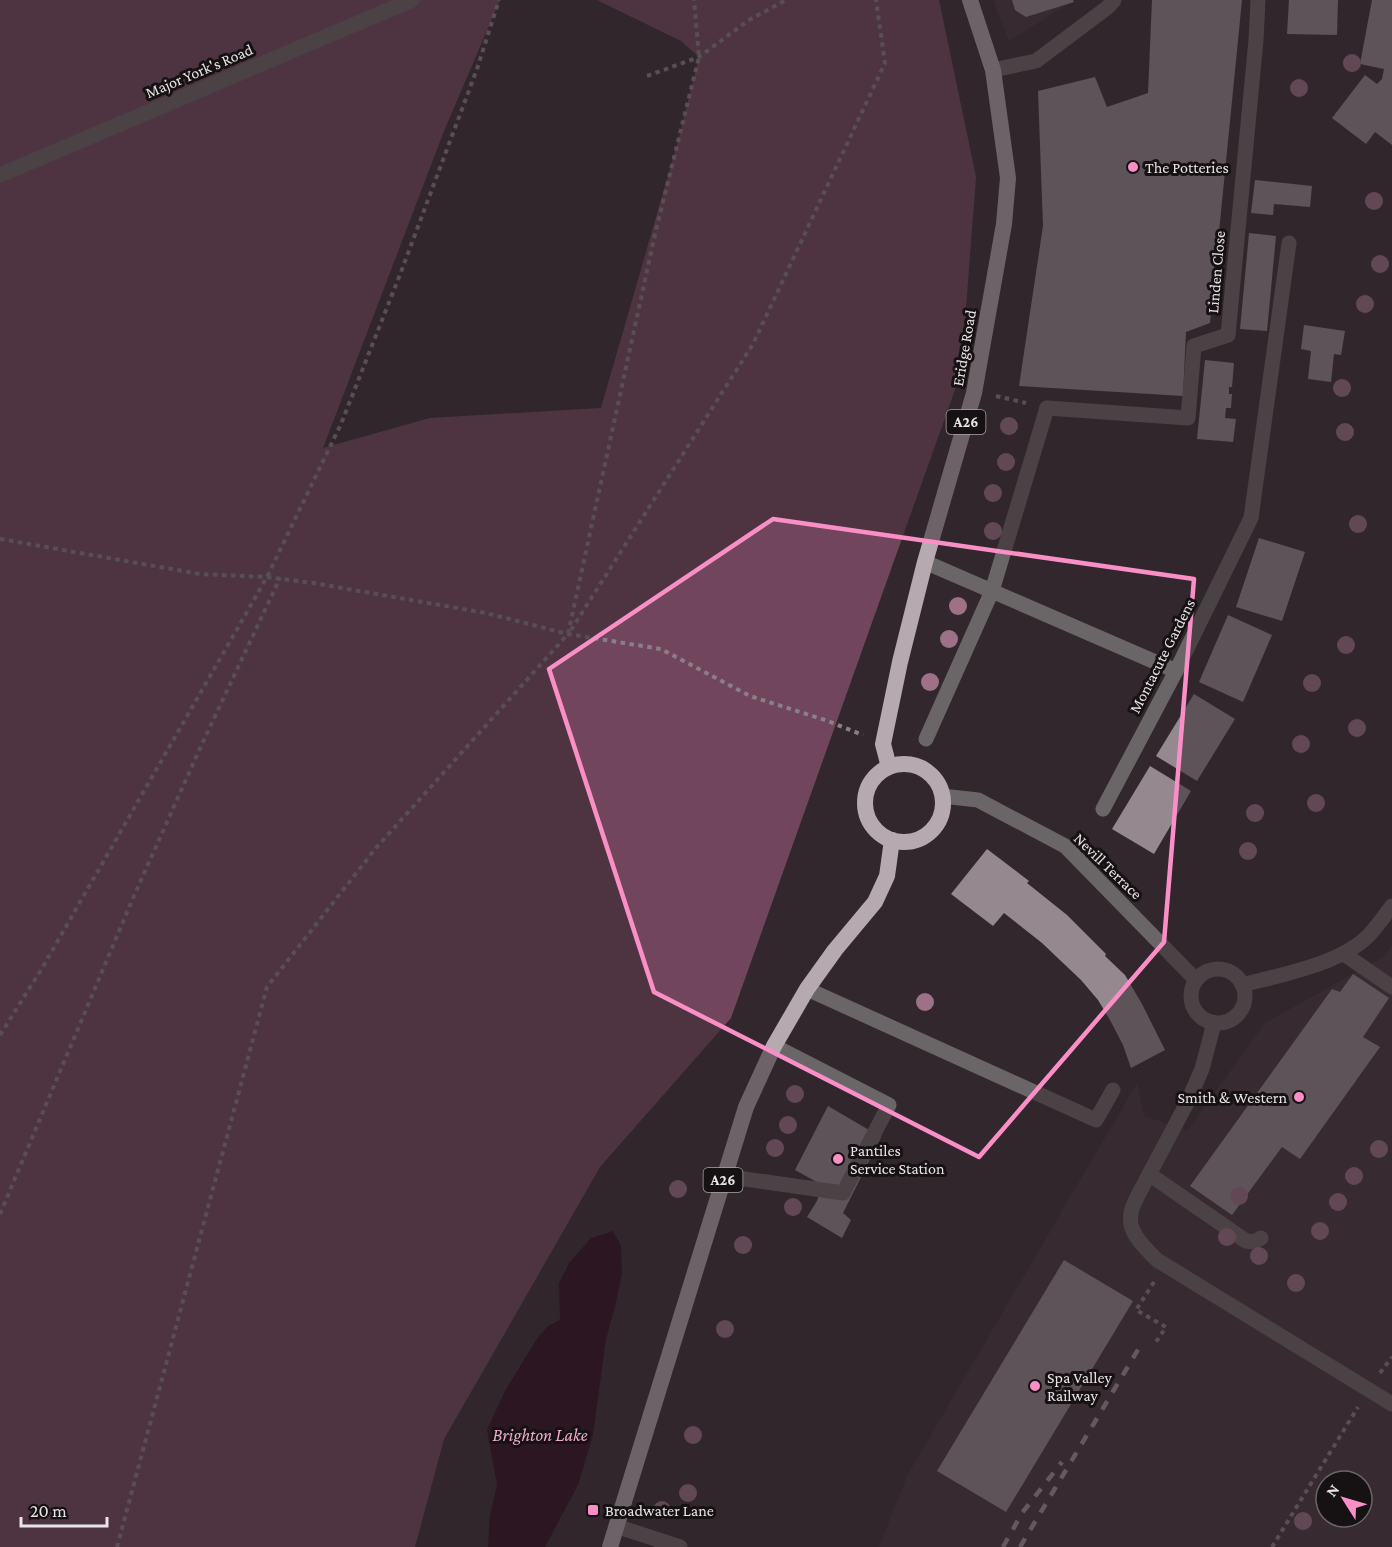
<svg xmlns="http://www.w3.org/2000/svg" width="1392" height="1547" viewBox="0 0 1392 1547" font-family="'Crimson Pro',serif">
	<rect width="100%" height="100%" fill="#31272c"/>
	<g fill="#3f2f36" fill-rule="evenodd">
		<path d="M993,0H1075L1009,41Z"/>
		<path d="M1392,945V1547H879L908,1474L1137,1083L1144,1116L1188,1130L1265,1023L1383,957ZM1326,1481H1362V1517H1326Z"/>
	</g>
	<path fill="#71465c" d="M0,0H500L444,131L323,448L430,418L601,408L678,141L699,57L681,41L597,0H939L976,177L961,373L731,1018L600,1167L444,1439L415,1547H0Z"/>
	<path fill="#270318" d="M613,1231L621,1246L622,1274L615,1307L606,1339L593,1435L578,1485L545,1547H488L490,1515L497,1485L487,1430L505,1391L538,1337L548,1326L560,1320L559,1283L569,1263L591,1238Z"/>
	<g fill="#95898f">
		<path d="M1012,0H1073L1074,2L1026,17L1015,10Z"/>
		<path d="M1152,0H1242L1210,323L1186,332L1183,396L1019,386L1043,226L1038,91L1095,77L1107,107L1148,93Z"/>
		<path d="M1289,0H1338L1337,35L1287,34Z"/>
		<path d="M1372,0H1392V145L1375,132L1366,144L1332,118L1365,75L1377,84L1382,79L1384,69L1360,64Z"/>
		<path d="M1255,180L1312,186L1310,207L1274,204L1273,215L1251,213Z"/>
		<path d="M1249,233L1276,236L1267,331L1240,329Z"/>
		<path d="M1304,325L1345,331L1341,355L1334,354L1331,382L1308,379L1311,351L1301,349Z"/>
		<path d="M1205,360L1234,363L1232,387H1229V394H1232L1231,408H1226L1225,418L1236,419L1233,442L1197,439Z"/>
		<path d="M1259,538L1305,552L1282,621L1236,607Z"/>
		<path d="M1228,615L1272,635L1243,702L1199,682Z"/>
		<path d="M1194,694L1235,719L1197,781L1156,756Z"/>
		<path d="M1150,766L1191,791L1154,854L1112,829Z"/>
		<path d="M987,849L1029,881L1027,883L1067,915L1106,954L1105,956L1125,975L1142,1004L1165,1050L1131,1068L1123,1045L1110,1020L1098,1000L1081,980L1062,962L1042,943L1004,913L993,926L951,894Z"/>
		<path d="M1353,974L1389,998L1363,1037L1380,1047L1300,1159L1282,1147L1232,1215L1190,1186L1332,989L1340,992Z"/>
		<path d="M828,1106L881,1137L843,1213L851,1220L842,1238L807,1217L817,1201L822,1185L795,1170Z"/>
		<path d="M1064,1260L1133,1301L1006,1512L937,1471Z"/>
	</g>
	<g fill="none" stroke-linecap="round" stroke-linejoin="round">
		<g stroke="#888084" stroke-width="4" stroke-dasharray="4.5 4.5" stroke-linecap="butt">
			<path d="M647,76L699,57L749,20L786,0"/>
			<path d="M996,396L1026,403"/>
			<path d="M0,539L200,574L267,577L313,583L486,613L568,634L661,649L750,696L825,720L863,735"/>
			<path d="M571,630L753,344L885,63L876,0"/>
			<path d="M0,1035L41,970L267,577L341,424L401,272L477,69L499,0"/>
			<path d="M0,1214L133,898L201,746L280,578"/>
			<path d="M1154,1282L1136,1310L1166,1327L1154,1345"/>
			<path d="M1380,1373L1392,1357"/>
			<path d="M117,1547L267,987L376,848L568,634L655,234L699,57L694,0"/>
			<path d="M1272,1547L1358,1407"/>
		</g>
		<g stroke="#6a6567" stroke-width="15">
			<path d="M1251,518L1289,243"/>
			<path d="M926,739L992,591L1047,408"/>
			<path d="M1344,954L1392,987"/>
			<path d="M807,989L1096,1120L1113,1090"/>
			<path d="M1214,1023L1202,1069L1188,1101L1136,1199C1134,1204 1131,1209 1131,1214C1127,1232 1145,1248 1157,1260L1392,1404"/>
			<path d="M1149,1174L1246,1241L1254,1242L1261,1238"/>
			<path d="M724,1176L843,1193L889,1105L774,1046"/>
			<path d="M616,1526L680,1547"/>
		</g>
		<g stroke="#6a6567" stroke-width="15">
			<path d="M993,70L1036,61L1108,7L1114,0"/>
			<path d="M1047,408L1188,418L1194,346L1228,335L1256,40L1258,0"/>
			<path d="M925,562L1176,671"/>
			<path d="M942,796L978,800L1065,846L1196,980"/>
			<path d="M1103,809L1176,671L1251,518"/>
			<circle cx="1218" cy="996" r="27"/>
			<path d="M1242,985C1281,975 1340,964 1368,936C1377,927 1384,916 1392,906"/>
		</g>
		<path stroke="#6a6567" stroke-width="15" d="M0,175L412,0"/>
		<g stroke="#b6aab0" stroke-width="16">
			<circle cx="904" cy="803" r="39"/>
			<path d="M889,767L883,744L900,662L925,562L974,393L1004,224L1008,178L993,70L970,0"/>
			<path d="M610,1547L746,1107L774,1046L807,989L835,950L875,902L887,876L892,840"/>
		</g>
		<g stroke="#9f989c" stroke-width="4.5" stroke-dasharray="10 10" stroke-linecap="butt">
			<path d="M1003,1547L1022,1513L1062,1462"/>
			<path d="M1020,1547L1142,1343"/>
		</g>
	</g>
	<g fill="#9e7187">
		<circle cx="1352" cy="63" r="9"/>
		<circle cx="1299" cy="88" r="9"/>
		<circle cx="1374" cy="201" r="9"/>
		<circle cx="1380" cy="264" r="9"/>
		<circle cx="1365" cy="304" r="9"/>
		<circle cx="1342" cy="388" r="9"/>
		<circle cx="1009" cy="426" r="9"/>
		<circle cx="1345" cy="432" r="9"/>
		<circle cx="1006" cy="462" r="9"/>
		<circle cx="993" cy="493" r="9"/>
		<circle cx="1358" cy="524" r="9"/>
		<circle cx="993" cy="531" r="9"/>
		<circle cx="958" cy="606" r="9"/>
		<circle cx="949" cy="639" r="9"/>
		<circle cx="1346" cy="645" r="9"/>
		<circle cx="930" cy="682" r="9"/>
		<circle cx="1312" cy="683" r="9"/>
		<circle cx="1357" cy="728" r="9"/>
		<circle cx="1301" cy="744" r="9"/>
		<circle cx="1316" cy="803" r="9"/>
		<circle cx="1255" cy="813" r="9"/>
		<circle cx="1248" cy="851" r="9"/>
		<circle cx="925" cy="1002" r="9"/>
		<circle cx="795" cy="1094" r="9"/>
		<circle cx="788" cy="1125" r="9"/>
		<circle cx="775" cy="1148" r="9"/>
		<circle cx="1379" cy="1149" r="9"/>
		<circle cx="1354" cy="1176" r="9"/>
		<circle cx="678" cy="1189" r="9"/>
		<circle cx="1239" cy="1196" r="9"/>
		<circle cx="1338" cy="1202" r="9"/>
		<circle cx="793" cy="1207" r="9"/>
		<circle cx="1320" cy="1231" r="9"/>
		<circle cx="1227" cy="1237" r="9"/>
		<circle cx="743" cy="1245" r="9"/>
		<circle cx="1259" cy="1256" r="9"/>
		<circle cx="1296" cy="1283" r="9"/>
		<circle cx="725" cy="1329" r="9"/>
		<circle cx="693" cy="1435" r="9"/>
		<circle cx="688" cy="1493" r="9"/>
		<circle cx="662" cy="1510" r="9"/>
		<circle cx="1303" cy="1521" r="9"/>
	</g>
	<path d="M0 0H1392V1547H0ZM773,519L1194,579L1164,942L979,1157L654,992L549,669Z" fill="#31272c" fill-opacity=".55" fill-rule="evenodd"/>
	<path fill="none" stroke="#fa8fc7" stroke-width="4.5" stroke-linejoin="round" d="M773,519L1194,579L1164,942L979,1157L654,992L549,669Z"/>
	<g fill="#fa8fc7" stroke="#161213" stroke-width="2">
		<circle cx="1133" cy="167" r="6"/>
		<circle cx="1299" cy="1097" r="6"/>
		<circle cx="838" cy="1159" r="6"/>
		<circle cx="1035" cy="1386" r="6"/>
		<rect x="587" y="1504" width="12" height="12" rx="3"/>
	</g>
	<g text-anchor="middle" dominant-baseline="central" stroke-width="6" stroke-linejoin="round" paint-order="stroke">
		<g fill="#161213" stroke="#aaa4a7" stroke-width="1.5">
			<rect x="946.5" y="410" width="39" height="24" rx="4.5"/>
			<rect x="703.5" y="1168" width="39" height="24" rx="4.5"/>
		</g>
		<g font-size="15" font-weight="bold" fill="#e9e3e6">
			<text x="966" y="422">A26</text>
			<text x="723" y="1180">A26</text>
		</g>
		<g font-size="16" fill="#e9e3e6" stroke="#161213">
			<text transform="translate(199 71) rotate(-23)">Major York's Road</text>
			<text transform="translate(1216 272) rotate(-85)">Linden Close</text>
			<text transform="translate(964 348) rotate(-80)">Eridge Road</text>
			<text transform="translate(1162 656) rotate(-63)">Montacute Gardens</text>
			<text transform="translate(1108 866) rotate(44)">Nevill Terrace</text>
		</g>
		<g font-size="16" fill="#e9e3e6" stroke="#161213" text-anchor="start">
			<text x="1145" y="167">The Potteries</text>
			<text x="1287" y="1097" text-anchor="end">Smith &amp; Western</text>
			<text x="850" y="1150">Pantiles<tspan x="850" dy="18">Service Station</tspan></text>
			<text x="1047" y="1377">Spa Valley<tspan x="1047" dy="18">Railway</tspan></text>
			<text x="605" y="1510">Broadwater Lane</text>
		</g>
		<g font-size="18" font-style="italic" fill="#f2a9cd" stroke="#161213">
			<text x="540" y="1435">Brighton Lake</text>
		</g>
	</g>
	<g transform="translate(1344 1499) rotate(307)"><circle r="28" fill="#161213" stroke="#6a6667" stroke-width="1.5"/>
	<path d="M0-4.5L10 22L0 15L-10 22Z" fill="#fa8fc7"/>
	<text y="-9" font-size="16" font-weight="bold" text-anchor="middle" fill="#e9e3e6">N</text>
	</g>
	<path d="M21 1517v9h86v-9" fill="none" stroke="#e9e3e6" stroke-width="3"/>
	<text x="30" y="1517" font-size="18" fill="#e9e3e6" stroke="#161213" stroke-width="4.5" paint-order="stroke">20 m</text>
</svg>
